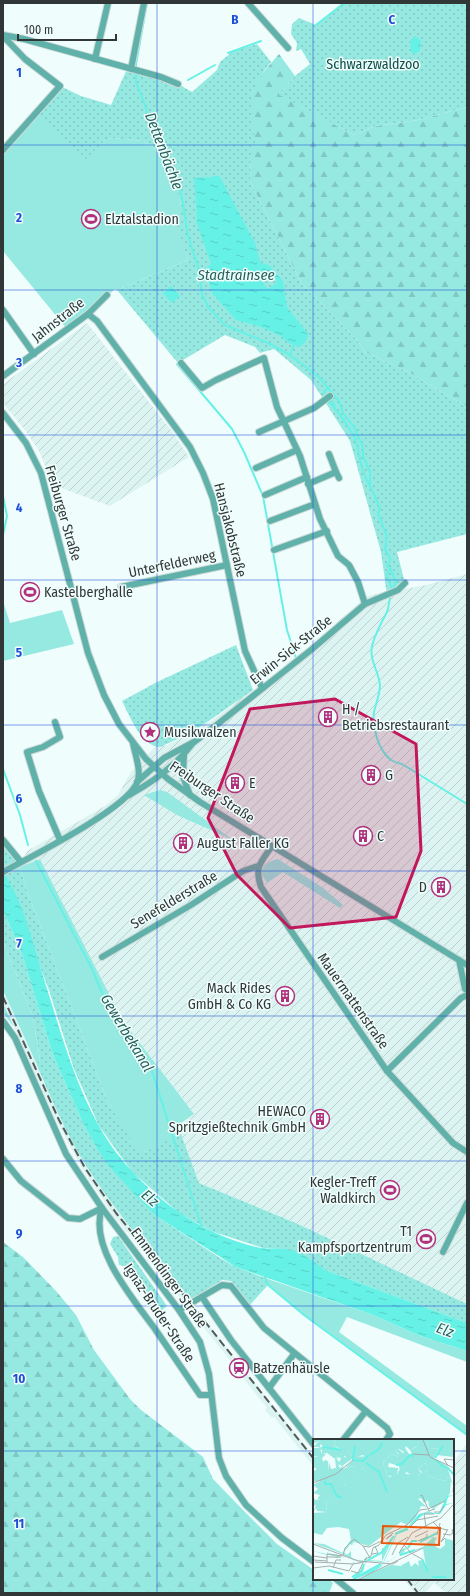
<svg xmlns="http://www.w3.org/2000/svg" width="470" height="1596" viewBox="0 0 470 1596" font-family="'Fira Sans Condensed',sans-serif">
	<defs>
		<pattern id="industrial-furrows" width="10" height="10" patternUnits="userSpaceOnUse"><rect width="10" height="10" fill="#dcf4f1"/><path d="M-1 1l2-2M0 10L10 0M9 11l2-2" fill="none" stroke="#bdd2cf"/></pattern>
		<pattern id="forest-firs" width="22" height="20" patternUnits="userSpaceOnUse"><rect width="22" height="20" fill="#95e9e1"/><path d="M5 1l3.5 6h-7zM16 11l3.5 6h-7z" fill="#81c8c2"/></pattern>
		<pattern id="park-dots" width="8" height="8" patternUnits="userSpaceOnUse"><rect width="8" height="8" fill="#95e9e1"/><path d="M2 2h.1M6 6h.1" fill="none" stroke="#81c8c2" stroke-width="1.8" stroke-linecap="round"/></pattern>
		<pattern id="water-ripples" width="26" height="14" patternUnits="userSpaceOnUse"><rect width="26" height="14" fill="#66f1e6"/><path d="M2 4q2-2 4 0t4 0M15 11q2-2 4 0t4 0" fill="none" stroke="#59cfc6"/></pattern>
	</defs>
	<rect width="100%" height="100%" fill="#effefc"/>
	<g fill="#dcf4f1">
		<path d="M3,990L60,1118L87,1166L118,1211L314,1457V1467L274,1417L272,1418L265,1410L267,1408L240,1374L238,1375L231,1367L233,1364L114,1216L83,1170L57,1122L3,1003Z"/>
		<path d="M403,1579H409L421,1593H415Z"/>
	</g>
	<g fill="url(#industrial-furrows)">
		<path d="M87,323L171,430L189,457L110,506L53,485L39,451L28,434L3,403V384Z"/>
		<path d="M467,574V1304L298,1224L199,1183L181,1135L177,1133L175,1127L194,1114L123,1021L40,859L20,867L27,851L105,806L118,795L131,772L155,747L167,745L193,732L212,720L298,657L367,596L426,585Z"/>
		<path d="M467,1443V1593H447L434,1583L425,1593H421L409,1579H453V1463Z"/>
	</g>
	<g fill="#95e9e1">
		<path d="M36,114L88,155L106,139C117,138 144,139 152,146C166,158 191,209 177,225L188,260L117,290L115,289L67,329L3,251V152Z"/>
		<path d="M3,601L10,623L62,610L74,644L3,661Z"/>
		<path d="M160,790L167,792L233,840L177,815L144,795Z"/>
		<path d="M40,859L123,1021L194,1114L175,1127L177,1137L144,1152H138L134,1147L107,1100L27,891L20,867Z"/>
		<path d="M278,859L323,888L343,905L340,908L283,872L267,883L261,873C264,864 269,861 278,859Z"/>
		<path d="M3,941L33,1017L40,1060L36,1063L3,990Z"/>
		<path d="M265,1278L373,1315L418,1335L467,1351V1362L347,1317L339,1332L467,1426V1435L304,1316L268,1285Z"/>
	</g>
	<g fill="url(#forest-firs)">
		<path d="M279,54L295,76L284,89L277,93L354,135L375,126L418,120L467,107V407L408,372L365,352L357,340L302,284L250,182L251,99L255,85L260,76Z"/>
		<path d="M3,1242L23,1257L56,1291L76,1315L94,1350L130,1399L141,1410L203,1457L213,1479L242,1509L277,1544L314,1570V1579H328L333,1583L329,1593H3Z"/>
	</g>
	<g fill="url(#park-dots)">
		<path d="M344,3H467V107L418,120L375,126L354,135L276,93L284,89L295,76L310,64L301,49L296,51L297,43L291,34L292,24L299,18L316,25Z"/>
		<path d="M257,44L271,62C245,93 250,108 256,146L251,152L250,182L302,284L357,340L365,352L408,372L467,407V534L397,552L406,587L387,595L381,552L350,441L311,380L274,349L260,353L255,347L225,335L178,363L117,290L188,260L176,225C192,209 165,158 152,146C144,139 117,138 106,139L86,159L36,114L60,86L81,96L111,105L127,69L178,84L192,92L217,70L220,62L232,52Z"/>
		<path d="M236,645L253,690L193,732L160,747C142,747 129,715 122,701L157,682Z"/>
		<path d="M3,840L21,862L20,867L27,891L107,1100L138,1152H144L181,1134L199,1183L298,1224L467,1304V1323L325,1270L285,1249L263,1248L211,1231L178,1212L132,1172L99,1126L74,1069L49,990L3,872Z"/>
		<path d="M3,910L22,954L53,1055L83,1123L96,1147L156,1216L220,1258L236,1267L265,1278L268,1285L250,1305L231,1281L222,1280L190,1300C154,1256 117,1214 87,1167C66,1134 51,1098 36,1063L40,1060L33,1017L3,941Z"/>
		<path d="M3,1003L14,1027L3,1013Z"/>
		<path d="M118,1236L167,1306L159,1313L128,1267L119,1265L118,1257L110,1244L113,1237Z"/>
	</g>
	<g fill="url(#water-ripples)" fill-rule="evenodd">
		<path d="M415,36L421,40L420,51L414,54L411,52L410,42Z"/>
		<path d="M214,176H219L221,179L255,243L260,262L270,266L283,281L287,307L308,334L306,341L300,347L289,343L281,336L261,327L236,320L212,293L205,269L211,264L196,221L197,218L194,178L213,177ZM269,273L275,277L277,283L268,289L262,282L263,278Z"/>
		<path d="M171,286L180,296L172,303L163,293Z"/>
		<path d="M3,872C24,903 32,941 43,976C59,1026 73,1080 99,1126C117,1159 148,1191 179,1212C203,1229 232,1242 261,1248C269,1249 278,1248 285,1249C301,1251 313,1261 325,1270L467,1323V1351L418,1335L373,1315L236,1267L156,1216L134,1194L109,1166L96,1147L83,1123L53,1055L22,954L3,910Z"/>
	</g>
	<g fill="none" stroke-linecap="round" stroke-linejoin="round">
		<g stroke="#66f1e6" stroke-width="2">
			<path d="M147,3L136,64V82L149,116L176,175L183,203L188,236L198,267L202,294L208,307L225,325L268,343L290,355L319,377L328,388L339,401L343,413L354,427L363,447V456L370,472V486L380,508L378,514L387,536L385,549C390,560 393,556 387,566L390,568L396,582L392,590"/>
			<path d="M316,25L344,3"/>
			<path d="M228,53L261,41"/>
			<path d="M188,80L215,65"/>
			<path d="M290,355L294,345"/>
			<path d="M177,364L232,429L244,452L263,496L287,630L296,658"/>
			<path d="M325,395L324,392L328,388"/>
			<path d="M331,399L335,407"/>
			<path d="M328,401C336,409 353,431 356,442C361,459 360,470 370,486"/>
			<path d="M3,496L7,516L3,535"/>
			<path d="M390,568L387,575L392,589"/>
			<path d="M391,594C389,600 389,607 387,612C381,623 375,634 372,646C369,660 379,672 380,685C380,694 376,703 374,712C372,727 378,750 391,760C394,762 398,763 402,764L467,804"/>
			<path d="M3,769L20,815L28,845"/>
			<path d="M36,861L93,971L102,993L151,1068L202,1228"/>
			<path d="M265,1277L268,1285L304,1315L467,1435"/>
		</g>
		<defs>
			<g id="minor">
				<path d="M248,3L288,48"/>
				<path d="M3,35L24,39L161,77L178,84"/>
				<path d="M95,59L108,3"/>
				<path d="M131,69L144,3"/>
				<path d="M3,150L60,86L25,59L3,36"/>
				<path d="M3,310L34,354"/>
				<path d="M88,314L97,321L190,447L203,473L213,499L245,651L262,688"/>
				<path d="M181,363L202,388L216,380L264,358L277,407L300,456L320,519L338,556L349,565L358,582L365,604"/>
				<path d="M3,376L88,314L107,295"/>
				<path d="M3,413L26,443L41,473L88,653L104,695L119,724L146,759L168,779L200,802L467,965"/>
				<path d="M259,432L314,408L330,396"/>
				<path d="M329,454L336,472"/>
				<path d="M256,468L297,450"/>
				<path d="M308,484L336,472L339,478"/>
				<path d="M265,495L307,477"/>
				<path d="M270,521L315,504"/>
				<path d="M274,550L327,531"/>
				<path d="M121,587L227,565"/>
				<path d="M55,722L60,737L43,747L27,752L39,791L60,840"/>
				<path d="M184,755L183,777L190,795"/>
				<path d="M137,782L164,758L194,742L214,727L311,650L365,604L398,590L405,583"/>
				<path d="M129,795C153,782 177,764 193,743"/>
				<path d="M3,840L21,862"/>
				<path d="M272,846C261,862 254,867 261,887L387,1071L453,1143L467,1152"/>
				<path d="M3,872C32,856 125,810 137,783C142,771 135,755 133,743"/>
				<path d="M102,957L191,905L243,871L258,866"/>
				<path d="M459,960L465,989"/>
				<path d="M3,1021L15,1038L66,1154L102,1208L179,1310L200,1342L209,1374L219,1458L226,1476L246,1505L282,1538L314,1562"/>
				<path d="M387,1071L461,998L467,995"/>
				<path d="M3,1159L21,1181L68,1218L80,1219L102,1208"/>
				<path d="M102,1208C88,1247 134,1300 155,1329C170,1351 185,1373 200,1395H211"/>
				<path d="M443,1252L467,1203"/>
				<path d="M202,1297L231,1340L314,1445"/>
				<path d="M179,1310L222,1285L231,1286L264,1328L387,1428L390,1434L386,1440"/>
				<path d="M269,1388L294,1354"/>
				<path d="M343,1440L366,1411"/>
				<path d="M336,1579L353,1593"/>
			</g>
		</defs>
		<use href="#minor" stroke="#cddad8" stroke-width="8"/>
		<use href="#minor" stroke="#5fb1aa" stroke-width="6"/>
		<g stroke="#545a5a" stroke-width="2" stroke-dasharray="8 4" stroke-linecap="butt">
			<path d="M3,997L59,1120L85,1168L116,1213L191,1304L314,1459"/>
			<path d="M407,1579L418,1593"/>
		</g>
	</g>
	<path fill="#c2185b" fill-opacity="0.2" stroke="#c2185b" stroke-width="3" stroke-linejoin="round" d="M335,699L416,744L421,851L396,917L290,928L237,875L208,818L250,709Z"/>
	<path fill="none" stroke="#1d4ed8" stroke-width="1" stroke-opacity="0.55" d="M157,3V1593M313,3V1593M3,145H467M3,290H467M3,435H467M3,580H467M3,725H467M3,871H467M3,1016H467M3,1161H467M3,1306H467M3,1451H314M453,1451H467"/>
	<defs>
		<symbol id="stadium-ring" viewBox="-11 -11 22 22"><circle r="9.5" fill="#effefc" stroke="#b2317c" stroke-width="1.5"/><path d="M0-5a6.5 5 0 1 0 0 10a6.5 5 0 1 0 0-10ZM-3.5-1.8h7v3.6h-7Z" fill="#b2317c"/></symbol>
		<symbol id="building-ring" viewBox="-11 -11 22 22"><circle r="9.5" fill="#effefc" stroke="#b2317c" stroke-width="1.5"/><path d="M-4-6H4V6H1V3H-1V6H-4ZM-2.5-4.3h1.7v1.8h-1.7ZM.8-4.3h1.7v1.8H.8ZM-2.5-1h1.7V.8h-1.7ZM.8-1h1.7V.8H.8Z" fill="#b2317c"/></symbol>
		<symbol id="sight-ring" viewBox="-11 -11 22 22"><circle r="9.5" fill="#effefc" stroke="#b2317c" stroke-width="1.5"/><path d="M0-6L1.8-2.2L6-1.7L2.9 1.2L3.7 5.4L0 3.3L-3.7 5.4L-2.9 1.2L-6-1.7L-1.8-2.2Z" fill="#b2317c"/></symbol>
		<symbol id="station-ring" viewBox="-11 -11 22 22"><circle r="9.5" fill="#effefc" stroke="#b2317c" stroke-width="1.5"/><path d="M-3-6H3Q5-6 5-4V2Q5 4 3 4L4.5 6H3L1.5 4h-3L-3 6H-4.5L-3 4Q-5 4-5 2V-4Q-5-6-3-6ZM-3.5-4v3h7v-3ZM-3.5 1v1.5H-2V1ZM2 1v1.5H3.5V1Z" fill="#b2317c"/></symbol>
	</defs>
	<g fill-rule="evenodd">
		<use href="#stadium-ring" x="80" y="208" width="22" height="22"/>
		<use href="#stadium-ring" x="19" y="581" width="22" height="22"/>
		<use href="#building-ring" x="317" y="706" width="22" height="22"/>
		<use href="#sight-ring" x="139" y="721" width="22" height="22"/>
		<use href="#building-ring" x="360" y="764" width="22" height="22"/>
		<use href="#building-ring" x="224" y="772" width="22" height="22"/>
		<use href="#building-ring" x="352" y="825" width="22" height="22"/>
		<use href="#building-ring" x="172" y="832" width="22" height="22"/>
		<use href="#building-ring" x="430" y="876" width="22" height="22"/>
		<use href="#building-ring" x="274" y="985" width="22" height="22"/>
		<use href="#building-ring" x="309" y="1108" width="22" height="22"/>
		<use href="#stadium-ring" x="379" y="1179" width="22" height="22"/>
		<use href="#stadium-ring" x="415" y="1228" width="22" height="22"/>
		<use href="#station-ring" x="228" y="1357" width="22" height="22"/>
	</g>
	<g text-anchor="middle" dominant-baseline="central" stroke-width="3" stroke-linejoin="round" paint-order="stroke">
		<g font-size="14" fill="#0f4e49" stroke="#effefc">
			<text x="373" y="64">Schwarzwaldzoo</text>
		</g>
		<g font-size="14" fill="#313636" stroke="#effefc" text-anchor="start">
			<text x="105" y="219">Elztalstadion</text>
			<text x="44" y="592">Kastelberghalle</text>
			<text x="342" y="709">H /<tspan x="342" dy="16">Betriebsrestaurant</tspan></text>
			<text x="164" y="732">Musikwalzen</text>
			<text x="385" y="775">G</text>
			<text x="249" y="783">E</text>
			<text x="377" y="836">C</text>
			<text x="197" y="843">August Faller KG</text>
			<text x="427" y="887" text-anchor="end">D</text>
			<text x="271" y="988" text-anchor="end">Mack Rides<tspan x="271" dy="16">GmbH &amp; Co KG</tspan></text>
			<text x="306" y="1111" text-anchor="end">HEWACO<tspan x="306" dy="16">Spritzgießtechnik GmbH</tspan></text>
			<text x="376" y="1182" text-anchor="end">Kegler-Treff<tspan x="376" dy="16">Waldkirch</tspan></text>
			<text x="412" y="1231" text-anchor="end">T1<tspan x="412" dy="16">Kampfsportzentrum</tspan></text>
			<text x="253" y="1368">Batzenhäusle</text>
		</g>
		<g font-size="14" fill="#313636" stroke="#effefc">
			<text transform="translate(58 320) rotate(-38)">Jahnstraße</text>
			<text transform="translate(63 513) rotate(74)">Freiburger Straße</text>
			<text transform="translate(230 530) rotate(76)">Hansjakobstraße</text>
			<text transform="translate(172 564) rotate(-12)">Unterfelderweg</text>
			<text transform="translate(291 650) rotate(-39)">Erwin-Sick-Straße</text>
			<text transform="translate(212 792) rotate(34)">Freiburger Straße</text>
			<text transform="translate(174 900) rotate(-31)">Senefelderstraße</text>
			<text transform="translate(353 1001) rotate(55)">Mauermattenstraße</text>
			<text transform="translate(169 1278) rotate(54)">Emmendinger Straße</text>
			<text transform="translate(159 1313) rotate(56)">Ignaz-Bruder-Straße</text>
		</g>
		<g font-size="15" font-style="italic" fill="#27615c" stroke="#effefc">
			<text transform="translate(164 151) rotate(69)">Dettenbächle</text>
			<text x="236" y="275">Stadtrainsee</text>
			<text transform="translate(127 1033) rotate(59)">Gewerbekanal</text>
			<text transform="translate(150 1198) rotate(41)">Elz</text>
			<text transform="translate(445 1330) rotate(21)">Elz</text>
		</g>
	</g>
	<g transform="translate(313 1439)">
		<rect width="141" height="141" fill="#effefc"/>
		<path d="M0,0H23L21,6L27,11L26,14L19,13L7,5V8H0L6,2L0,5ZM99,0H113L116,9L126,10L121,19L134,27L140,46L135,38L132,42L115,37L112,32L115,31V26L111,24L105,30L109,35L100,37L90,31L87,32L86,27L76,24L75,28L85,29L84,36L75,37L70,25L72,21L79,15L85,18L86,15L82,12L85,10L91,15H98V11L103,8L106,3ZM45,5L40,12L42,18L55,17L52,23L54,24L53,28L50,31L49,23L39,25V20L29,27L25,25L27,29L31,26L29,30L41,27L44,29L42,35L28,49V57L18,56L17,60L13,62L14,73L4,72L3,69L0,74L3,66L0,67V59L3,61H7L4,60L0,57L4,60L7,56L0,54L5,50L0,46L7,42H0L1,32L4,30L0,28V18H6L0,17V9H7L9,15H12L13,18L12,16L9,19L10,23L12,21H13L14,22H16L18,19L16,22L10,23L15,22V32L16,23L18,30L23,29L22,20H23L24,19L26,18L24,20L26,23L30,17L33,19L32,16L36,12L38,17L39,11ZM81,97L67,127L40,141L43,136L40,135L46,134L49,127L51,129L45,137L57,131L56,128V127L57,130L62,129L69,123L55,122L52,125L51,121L48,122L41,121V124H48L44,125V130V125H40L41,121L33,117L30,119L32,116L17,110L14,114L25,116L28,118L24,119L18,118H27L10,115L0,112L14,115L17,110L0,104L11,105L30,114L32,109L34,107L37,106L31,113L34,116L38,112V118L41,120L50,122L54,117V121L65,116L56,121L69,122V108L70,110Z" fill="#95e9e1"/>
		<path d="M23,0L106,1L105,6L98,11L100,14L93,7L92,9L96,15H90L91,13L86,10L82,12L90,20L79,15L71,22L70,25L75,37L78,38L79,32L84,36L87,28L86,32L92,28L93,35L107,36L109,33L105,30L111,24L115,26V31L112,32L115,37L132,42L135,38L138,41L137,54L132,62L120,70L116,67L115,61L111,64L108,59L105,60L114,68L108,67L103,78L105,76L108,74H110L115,72L121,74L105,76L95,88L98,83L94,86L88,83L56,107L41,103L38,106L42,105L34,106L38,101L36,90L25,88L14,89L9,96L1,94L0,74L14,73L13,62L17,59L18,56H28V44L31,47L34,40L42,35L43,29L41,27L32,29L38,23H49L51,26L49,30L53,28L52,23L54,18L51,19L52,17L49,16L43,19L47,20H41L39,15L42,8L38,17L36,12L29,20L25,18L22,20L14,14L9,15V11L5,9L7,8L26,13L27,10L21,6ZM113,0H141V18L123,16L126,10L116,9ZM120,98L124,99L122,102V107L127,110L132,106V99L141,102V141H44L77,126L89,127L87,123L89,126L96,122L98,128L102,124L106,127L105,122L108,121L113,128L110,109L87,117L86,115L75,123L72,122L73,119L72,122H77L86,115L88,110L94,109L88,116L110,108Z" fill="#95e9e1"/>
		<path d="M141,56L135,58L133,65L141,64L133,66L127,75H111L96,88L85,93L69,127L60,133L40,141L69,126L84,93L96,87L106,75L126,74L134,57Z" fill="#66f1e6"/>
		<path fill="none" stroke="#66f1e6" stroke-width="2" d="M9,8L28,11M57,16L66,10L69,4M122,19L130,7M40,20L42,7M40,21L50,22L56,16M123,21L129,27L135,29L141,36M53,24L66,33L74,53M83,26L89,25L97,16L101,17M12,42V45H18L20,49M20,50L24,57L29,59M82,95L95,90M107,103L124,94M95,109L99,102H104M87,116L102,111M109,120L115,133M55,121L68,114L81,97M15,131L30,135M39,138L49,132L51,125M119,138H133M40,140L68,125"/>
		<path fill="none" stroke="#a3aead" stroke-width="1" d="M110,1L117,18L141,29M100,15L116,16M135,27L131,20L141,21M0,44L23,35L40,21M140,53L141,41M107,57L109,56L116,72L122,70M115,70L132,62M121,73H127L131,67M120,83L126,89L134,91M113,88L111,75H121M96,89L104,81L125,77M130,95L137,96L140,94L139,90M79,96L73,100L80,94M124,96L127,84M102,98L115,92M132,99L128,103L135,90M105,102L114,98V95M0,105L45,122L80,125L85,122M91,106L98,114L109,120M50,107L56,108L68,102M50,107L57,119M86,114L99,94L128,79L141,65M59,115L65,114L62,107M30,116L32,109L41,100L50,107M79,116L85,104L95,98M0,117L14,119M14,118H28M1,121L14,122M51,121L58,117L60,109L66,106L73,96L94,86L107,71L114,70M2,123L40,125M14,123V115L30,117M0,129L16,127L36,132L40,125L51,123M20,129L23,121H28M38,132L45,134L50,124M44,141L110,109"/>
		<path fill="#e8590c" fill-opacity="0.15" stroke="#e8590c" stroke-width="2" d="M70,87L127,89L126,106L69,104Z"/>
		<rect width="141" height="141" fill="none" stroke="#313636" stroke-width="2"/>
	</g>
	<g font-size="13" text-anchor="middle" font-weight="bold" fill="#1d4ed8" stroke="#effefc" stroke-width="3" stroke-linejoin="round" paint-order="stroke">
		<text x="235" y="24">B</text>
		<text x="392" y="24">C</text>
		<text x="19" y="77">1</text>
		<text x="19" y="222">2</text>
		<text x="19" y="367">3</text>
		<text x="19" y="512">4</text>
		<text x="19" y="657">5</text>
		<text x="19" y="803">6</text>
		<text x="19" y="948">7</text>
		<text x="19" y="1093">8</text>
		<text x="19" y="1238">9</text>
		<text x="19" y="1383">10</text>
		<text x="19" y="1528">11</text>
	</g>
	<rect width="470" height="1596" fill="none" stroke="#313636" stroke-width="8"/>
	<path d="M18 34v6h98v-6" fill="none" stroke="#313636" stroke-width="2"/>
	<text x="24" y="34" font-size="12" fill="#313636" stroke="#effefc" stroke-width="3" paint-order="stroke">100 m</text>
</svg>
